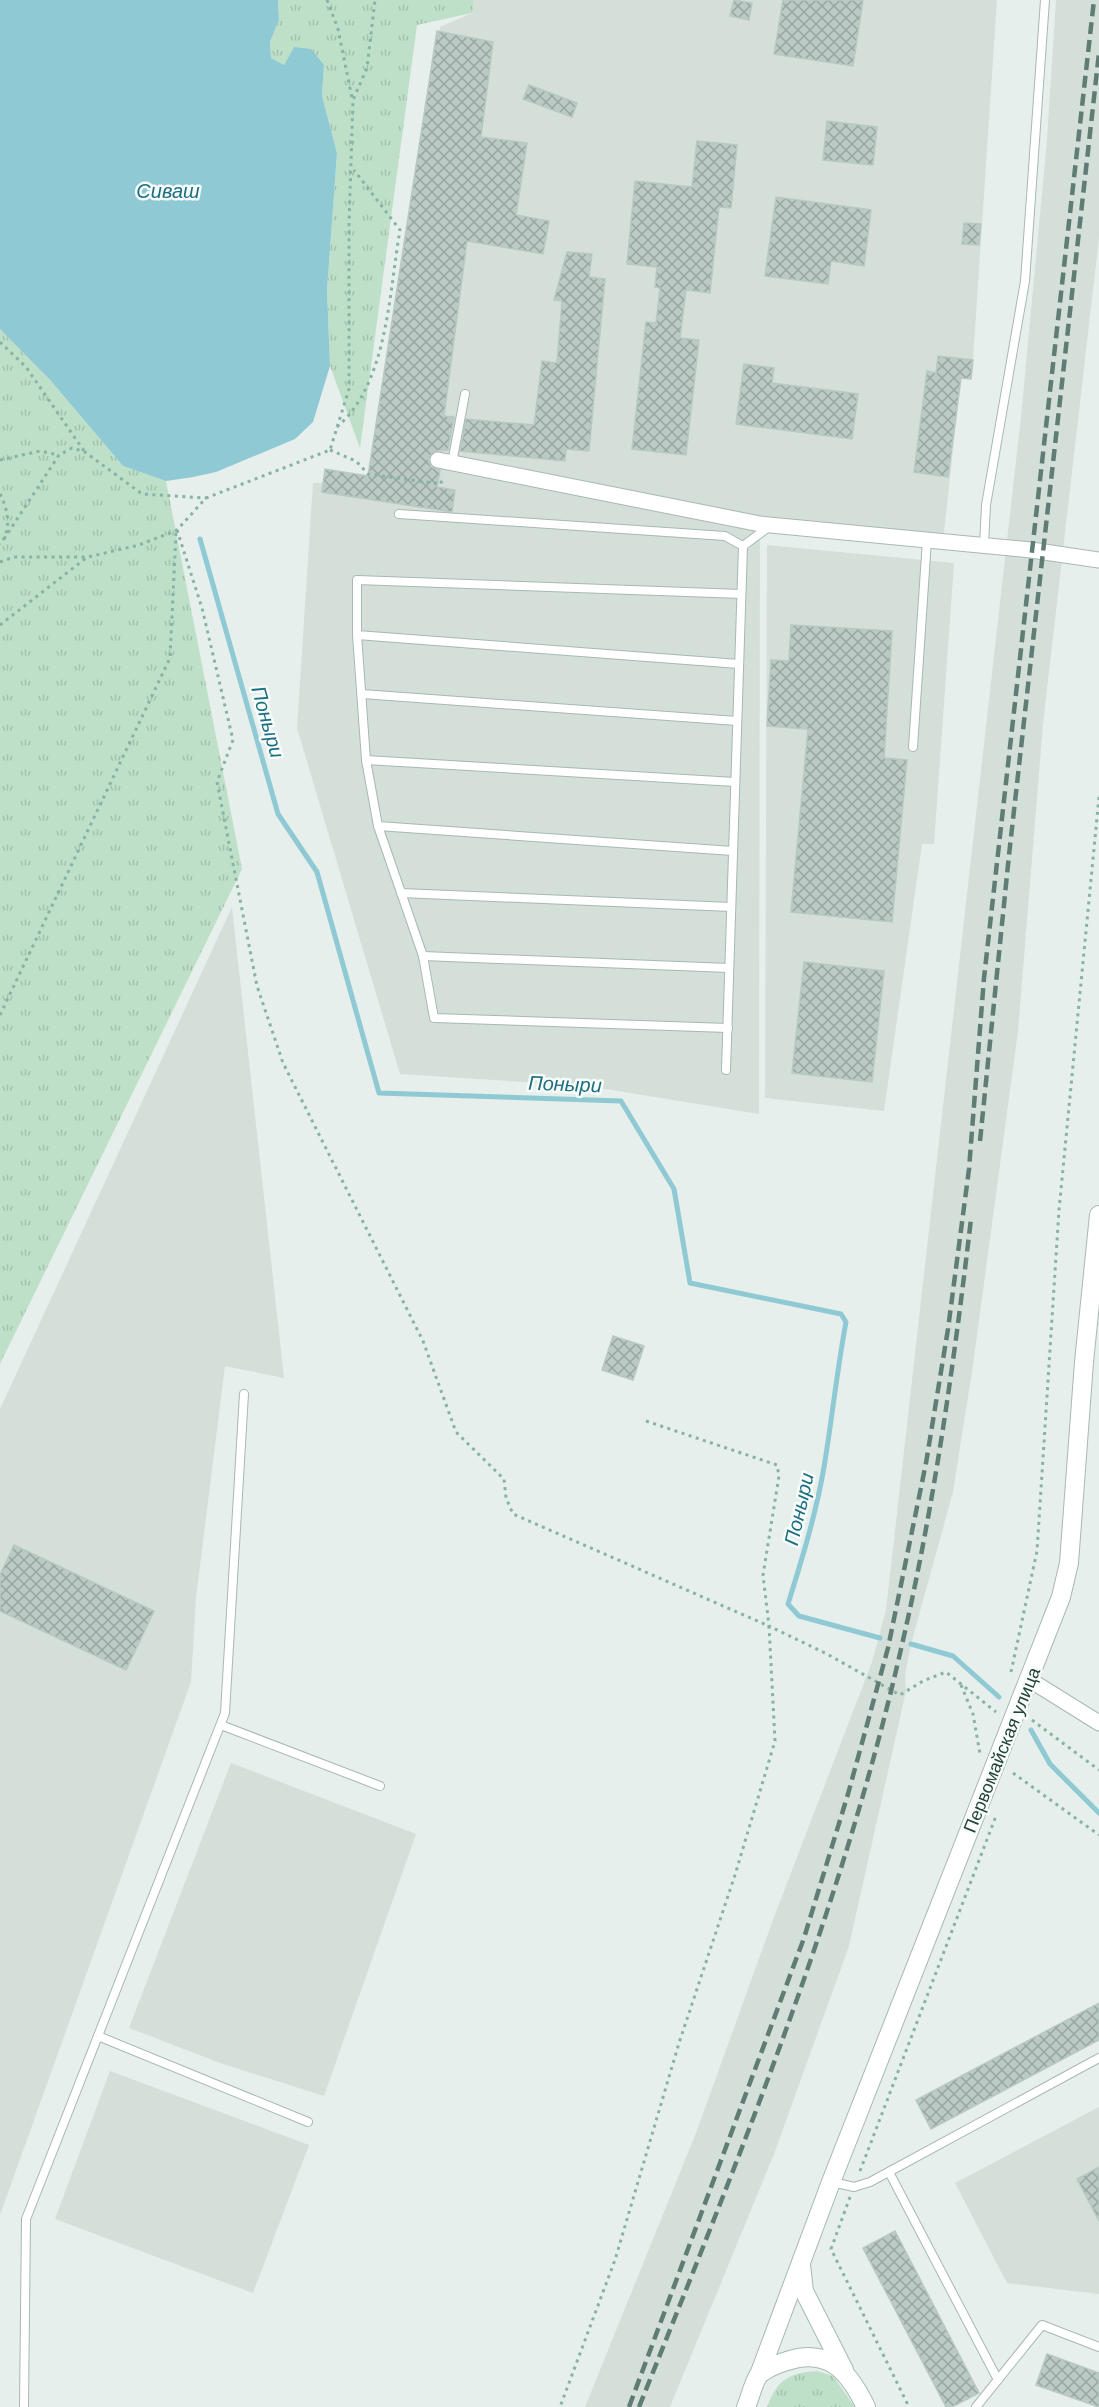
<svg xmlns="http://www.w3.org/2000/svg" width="1099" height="2407" viewBox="0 0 1099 2407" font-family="Helvetica,sans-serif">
	<defs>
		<pattern id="grass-tufts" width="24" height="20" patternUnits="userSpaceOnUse" patternTransform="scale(1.5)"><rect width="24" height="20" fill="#bfe0c8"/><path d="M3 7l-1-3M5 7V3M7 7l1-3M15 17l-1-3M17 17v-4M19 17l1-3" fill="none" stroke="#a4c1ad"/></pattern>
		<pattern id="building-cross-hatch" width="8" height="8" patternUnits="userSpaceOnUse" patternTransform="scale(1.5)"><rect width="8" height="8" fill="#bbcac4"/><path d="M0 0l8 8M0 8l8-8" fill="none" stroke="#98a6a0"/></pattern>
	</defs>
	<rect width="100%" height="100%" fill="#e6efeb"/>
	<g fill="#d4dfda">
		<path d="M474,0H997L973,360L971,379L961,378L943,541L760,524L759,1114L587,1086L400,1074L297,728L313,483L368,482L440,27L472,13Z"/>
		<path d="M1056,0H1099V238L1043,724L1018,1031L973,1365L953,1492L911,1644L905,1674L906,1691L849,1946L774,2154L670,2407H585L696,2133L774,1917L872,1662L886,1610L1021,417L1047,140Z"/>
		<path d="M767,545L954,563L934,844H922L884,1111L765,1098Z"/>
		<path d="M232,907L284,1378L225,1366L196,1598L191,1682L0,2215V1409Z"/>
		<path d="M231,1763L416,1834L324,2096L223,2064L129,2028Z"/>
		<path d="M110,2071L309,2145L253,2293L55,2219Z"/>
		<path d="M1099,2107V2294L1007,2283L955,2183Z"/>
	</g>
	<g fill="url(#grass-tufts)">
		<path d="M278,0H474L472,13L417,25L360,448L330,366L327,290L337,153L322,96L324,65L294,47L284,65L271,58L270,42L279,20Z"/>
		<path d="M0,329L51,381L123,466L166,481L242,869L0,1364Z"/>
		<path d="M817,2371L833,2376L855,2407H767C777,2380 788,2373 817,2371Z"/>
	</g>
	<path fill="#8ec9d4" d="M0,0H278L279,20L270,42L271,58L284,65L294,47L311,49L324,65L322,96L337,153L327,290L330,366L313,422L295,439L216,472L193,477L166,481L123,466L51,381L0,329Z"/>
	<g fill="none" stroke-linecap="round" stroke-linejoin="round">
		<g stroke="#8ec9d4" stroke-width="5">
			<path d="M200,539L278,814L317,872L379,1093L621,1101L674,1189L690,1283L841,1314L846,1322C837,1370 832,1419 824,1467C816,1514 802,1559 788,1604L799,1616L880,1638"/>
			<path d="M911,1644L953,1656L999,1697"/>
			<path d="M1031,1730L1050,1764L1099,1813"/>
		</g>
	</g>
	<g fill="url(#building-cross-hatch)" stroke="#b8c9c2" stroke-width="1.5">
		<path d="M734,0L752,3L749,20L730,16Z"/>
		<path d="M783,0H863L853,66L774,54Z"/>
		<path d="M437,31L493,42L481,137L527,143L516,215L549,221L543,254L467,241L444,416L454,417L448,450L434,451L428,459L431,467L440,470L437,487L455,490L452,512L322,492L325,469L368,476Z"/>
		<path d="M529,85L577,103L572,117L523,99Z"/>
		<path d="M827,121L877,127L873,165L823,160Z"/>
		<path d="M697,141L737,145L731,208L719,207L710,293L686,290L680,338L699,340L686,455L632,449L646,322L656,323L660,288L655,287L657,267L627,264L635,181L692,187Z"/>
		<path d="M776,197L871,210L864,266L831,261L828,284L765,276Z"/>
		<path d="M964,223L981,224L979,245L962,244Z"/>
		<path d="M567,252L592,254L589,277L605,279L589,451L566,449L565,461L460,451L466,419L534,425L542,361L557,363L562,301L554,300Z"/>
		<path d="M938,356L973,360L971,379L961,378L948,477L914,472L927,371L936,373Z"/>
		<path d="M744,364L774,368L772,383L858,394L852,439L736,424Z"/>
		<path d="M791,625L892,631L884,758L907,760L892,922L791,912L808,729L767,726L771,660L789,661Z"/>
		<path d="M804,962L884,971L872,1082L792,1073Z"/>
		<path d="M613,1336L644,1346L633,1380L602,1370Z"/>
		<path d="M14,1545L154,1611L126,1670L0,1611V1575Z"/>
		<path d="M1099,2003V2040L931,2129L916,2100Z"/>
		<path d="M1099,2167V2221L1077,2179Z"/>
		<path d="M895,2231L979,2393L952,2407H946L863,2248Z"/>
		<path d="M1047,2354L1099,2373V2407L1036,2385Z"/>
	</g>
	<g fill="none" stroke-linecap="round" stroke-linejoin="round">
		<defs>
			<g id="service">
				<path d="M452,463L465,394"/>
				<path d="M399,514L725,536L743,546"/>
				<path d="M984,545L986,505L1025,281L1045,0"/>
				<path d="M357,635L739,664"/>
				<path d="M362,694L737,721"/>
				<path d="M913,747L927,540"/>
				<path d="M366,760L735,782"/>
				<path d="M378,826L733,851"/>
				<path d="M401,893L731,907"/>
				<path d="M423,956L729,968"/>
				<path d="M728,1028L434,1018L423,956L378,826L366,760L357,635V580L741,594"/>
				<path d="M726,1070L743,546L770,526"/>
				<path d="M221,1725L380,1786"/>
				<path d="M98,2036L308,2122"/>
				<path d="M889,2172L998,2380"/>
				<path d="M832,2182L854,2187L870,2182L1099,2058"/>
				<path d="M24,2407L26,2219L225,1713L244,1394"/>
				<path d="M976,2407L1042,2325L1099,2347"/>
			</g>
			<g id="minor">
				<path d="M438,460L760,524L1031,550L1099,560"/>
				<path d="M1030,1680L1099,1723"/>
			</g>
			<g id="tertiary">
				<path d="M801,2265L804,2291L844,2370"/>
				<path d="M759,2375L831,2182L1061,1597L1069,1563L1084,1362L1099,1215"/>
			</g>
			<path id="secondary" d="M746,2407C750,2398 753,2384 758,2376C763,2370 779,2363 787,2361C829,2347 849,2372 866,2407"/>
		</defs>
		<use href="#service" stroke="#a8b8b2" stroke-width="10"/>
		<use href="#minor" stroke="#a8b8b2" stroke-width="17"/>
		<use href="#tertiary" stroke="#a8b8b2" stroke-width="20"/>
		<use href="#secondary" stroke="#a4bbb3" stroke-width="20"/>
		<g stroke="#86b3a5" stroke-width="3" stroke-dasharray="3 4.5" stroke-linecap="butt">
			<path d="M327,0L338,29L352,98"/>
			<path d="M0,342L26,367L84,451"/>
			<path d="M337,427C388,383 389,292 400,230L354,170"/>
			<path d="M330,450L356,461L368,474L441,484L442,476"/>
			<path d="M0,460L40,451L59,455"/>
			<path d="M0,494C8,509 12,530 0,544"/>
			<path d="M177,530L202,608L233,740L217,782L257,986L283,1063L423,1341L456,1432L504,1479L506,1498L513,1514L769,1626L775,1741L735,1875L679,2043L615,2260L560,2407"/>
			<path d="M4,539L59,455L72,448L85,452L142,494L206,498"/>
			<path d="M0,562L14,557H88L139,545L177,530L206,498L330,450L349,389V224L353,100L367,68L375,0"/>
			<path d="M0,625L86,558"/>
			<path d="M0,1015L170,658L176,533"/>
			<path d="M646,1421L777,1465L779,1476L763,1575L769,1626L827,1654L900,1695L923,1681L946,1672L996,1712"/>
			<path d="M1011,1672L1037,1551L1059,1210L1099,797"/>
			<path d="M961,1685L973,1714L980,1754"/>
			<path d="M1032,1720L1099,1770"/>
			<path d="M1013,1773L1099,1835"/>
			<path d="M860,2171L996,1816"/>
			<path d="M850,2197L831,2249L909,2407"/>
		</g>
		<use href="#service" stroke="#fff" stroke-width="8"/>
		<use href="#minor" stroke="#fff" stroke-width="15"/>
		<use href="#tertiary" stroke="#fff" stroke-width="18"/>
		<use href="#secondary" stroke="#fff" stroke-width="18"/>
		<g stroke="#5f7d75" stroke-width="4.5" stroke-dasharray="12 6" stroke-linecap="butt">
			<path d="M980,1141L1009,855L1099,53"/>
			<path d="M629,2407L804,1938L848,1794L888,1648L926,1463L948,1329L969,1169L984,978L1094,0"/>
			<path d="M639,2407C738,2160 842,1908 901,1649C934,1507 954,1363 971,1219"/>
		</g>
	</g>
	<g text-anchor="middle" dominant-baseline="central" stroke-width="5" stroke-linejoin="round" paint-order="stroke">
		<g font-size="18" fill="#24423a" stroke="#f7fbf9">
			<text transform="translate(1002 1750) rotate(-68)">Первомайская улица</text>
		</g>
		<g font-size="20" font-style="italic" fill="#1c6f80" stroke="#f7fbf9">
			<text x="168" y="191">Сиваш</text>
			<text transform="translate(268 722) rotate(74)">Поныри</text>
			<text transform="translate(565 1084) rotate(2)">Поныри</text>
			<text transform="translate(799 1509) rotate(-77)">Поныри</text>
		</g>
	</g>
</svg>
